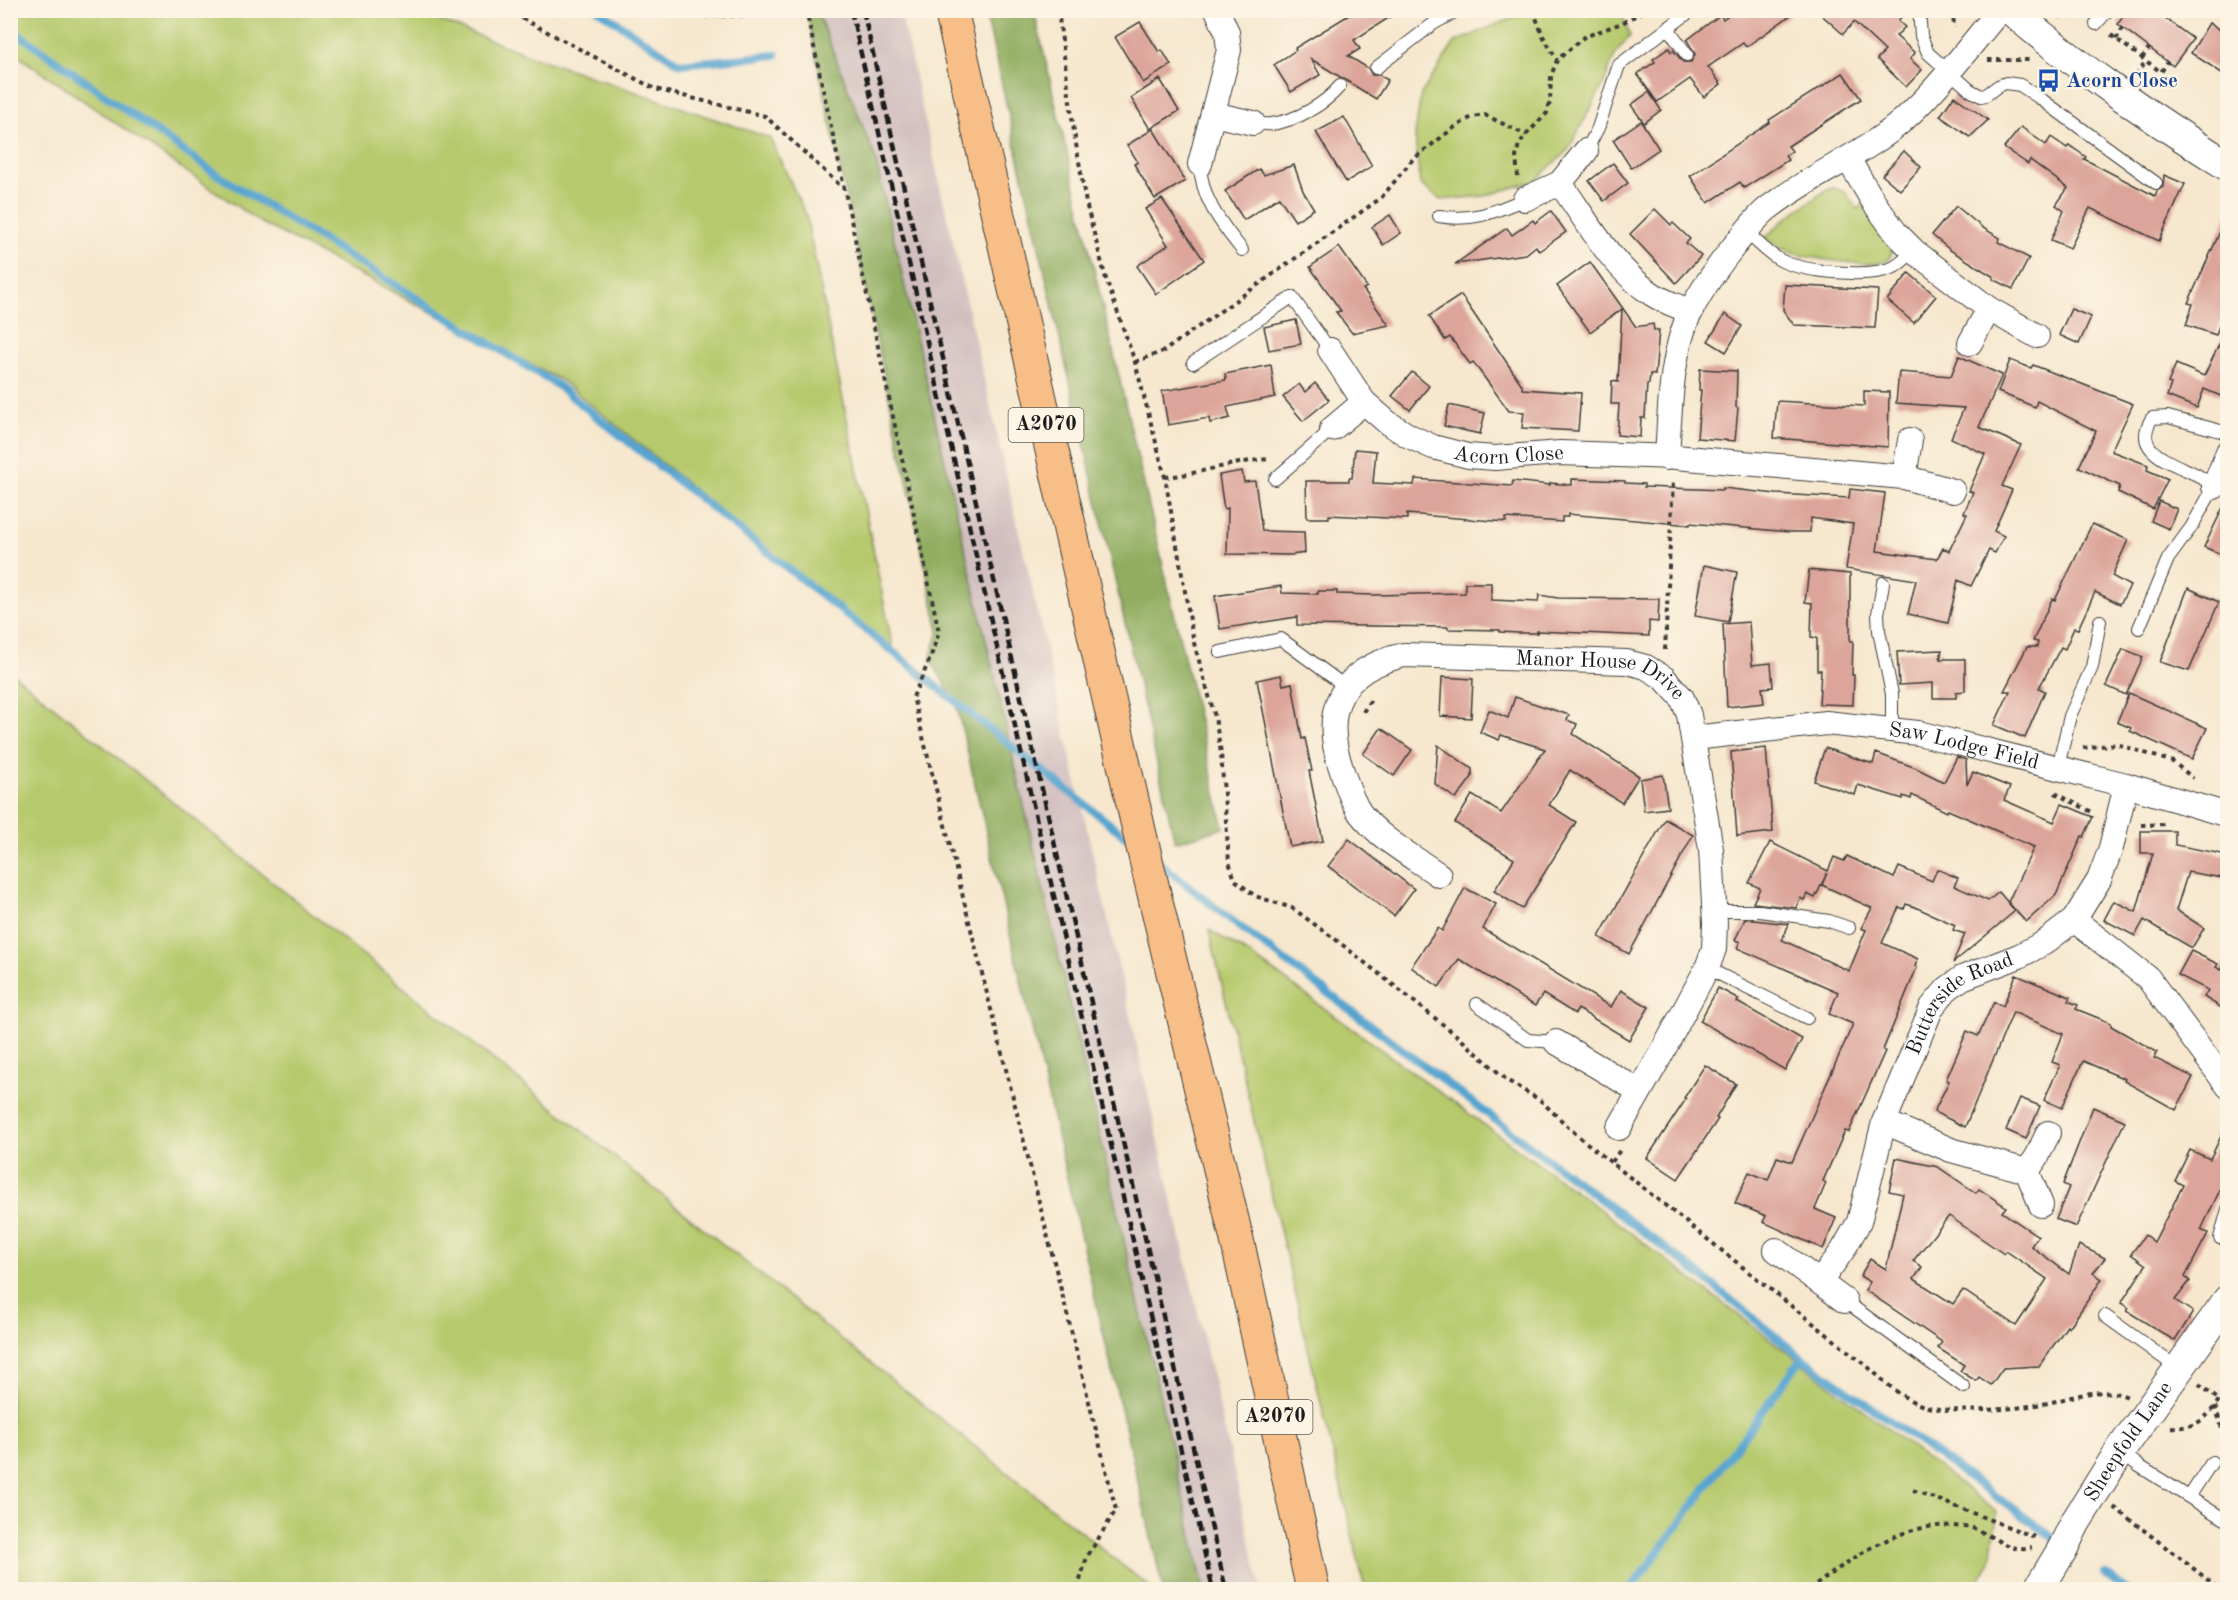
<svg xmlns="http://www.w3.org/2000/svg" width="2238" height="1600" viewBox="0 0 2238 1600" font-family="'Old Standard TT',serif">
	<rect width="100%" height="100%" fill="#fcf5e5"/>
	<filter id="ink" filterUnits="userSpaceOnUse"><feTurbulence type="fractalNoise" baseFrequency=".0167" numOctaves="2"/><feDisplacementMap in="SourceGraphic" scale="12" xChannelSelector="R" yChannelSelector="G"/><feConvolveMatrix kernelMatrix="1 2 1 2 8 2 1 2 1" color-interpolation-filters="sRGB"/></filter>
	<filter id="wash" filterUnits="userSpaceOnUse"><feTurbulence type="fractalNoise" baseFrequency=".008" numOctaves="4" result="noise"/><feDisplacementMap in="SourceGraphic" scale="24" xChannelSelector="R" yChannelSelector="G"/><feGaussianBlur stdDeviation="1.35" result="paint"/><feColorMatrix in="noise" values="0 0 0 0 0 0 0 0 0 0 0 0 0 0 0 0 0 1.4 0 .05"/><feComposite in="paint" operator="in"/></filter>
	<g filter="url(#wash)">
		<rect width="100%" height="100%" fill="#f6e7ce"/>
		<path fill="#d1bfbf" d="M816,11H900L1261,1589H1162Z"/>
		<g fill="#b6c96c" stroke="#697244" stroke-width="1.5">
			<path d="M11,10L416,11L531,56L770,138L806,215L894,653L562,381L260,222L11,51Z"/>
			<path d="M1543,10L1621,11L1630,36L1616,53L1602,87L1568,150L1535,181L1484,196L1441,200L1420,184L1415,135L1421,94L1455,42L1517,16Z"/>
			<path d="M1834,188L1845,192L1857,209L1863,205L1893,245C1892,251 1892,257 1886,261C1872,269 1805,257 1789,252C1781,249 1773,242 1765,238L1785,219L1828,189Z"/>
			<path d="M10,672H11L1152,1589H11Z"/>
			<path d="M1209,930L1251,955L1585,1198L1997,1512L1991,1562L1975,1589H1365Z"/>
		</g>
		<g fill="#90ad60" stroke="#56643e" stroke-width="1.5">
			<path d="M809,11H817L875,157L1204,1589H1163L956,703L930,659L939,631L807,14Z"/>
			<path d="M985,11H1034L1224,828L1175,842Z"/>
		</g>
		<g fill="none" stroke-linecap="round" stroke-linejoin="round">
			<g stroke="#56a4cf" stroke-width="8">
				<path d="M598,10L680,64L776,55"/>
				<path d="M10,28L216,174L557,385L1130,840"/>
				<path d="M1158,862L1235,923L1702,1276L1802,1358L2057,1540"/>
				<path d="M2105,1574L2127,1590"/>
				<path d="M1630,1590L1802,1358"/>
			</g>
		</g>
		<g id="blocks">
			<g fill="#dca49a" fill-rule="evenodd">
				<path d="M1357,10H1401L1354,40L1360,49L1348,56L1368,68L1372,75H1379L1388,80L1376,99L1311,59L1320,75L1291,92L1274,65L1296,50L1295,48Z"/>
				<path d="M1735,10H1798L1746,47L1743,43L1708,67L1721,84L1704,97L1690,79L1657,102L1637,74L1655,62L1653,59L1669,48L1671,52L1673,50L1683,62H1691L1695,54L1687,40L1720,15L1723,19Z"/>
				<path d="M1816,10H1907L1898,21L1905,27L1896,36L1915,53L1910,59L1922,70L1906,87L1877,59L1885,51L1854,22L1843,34Z"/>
				<path d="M2127,10H2154L2193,39L2173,66L2118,24Z"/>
				<path d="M1140,22L1159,52L1162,50L1171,65L1143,83L1115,37Z"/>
				<path d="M2209,23L2228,34V77L2191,53Z"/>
				<path d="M1843,73L1861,99L1788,146L1792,151L1785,156L1788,160L1744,188L1740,182L1708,203L1690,176L1770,122L1769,120Z"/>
				<path d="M1160,79L1179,111L1150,129L1131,98Z"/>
				<path d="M1649,92L1661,110L1644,123L1631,105Z"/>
				<path d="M1954,96L1988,120L1970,137L1940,116Z"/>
				<path d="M1344,117L1372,166L1346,182L1316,132Z"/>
				<path d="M1641,121L1659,149L1631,168L1613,140Z"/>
				<path d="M2021,127L2046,145L2051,137L2067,148L2069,145L2086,157L2084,159L2155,196L2157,191L2163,187L2164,175L2185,184L2159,241L2090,208L2070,248L2051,240L2064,211L2056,205L2068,188L2030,160L2028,164L2004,148Z"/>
				<path d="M1153,129L1185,181L1155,199L1134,164L1138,162L1127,145Z"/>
				<path d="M1904,151L1921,167L1900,190L1882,175Z"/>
				<path d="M1613,163L1628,183L1604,201L1589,181Z"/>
				<path d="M1294,165L1303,191L1314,209L1295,221L1279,197L1244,220L1225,191L1259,169L1264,175Z"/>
				<path d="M1162,199L1204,260L1156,294L1137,266L1168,245L1145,209Z"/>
				<path d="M1956,206L1983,228L2000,238L1998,242L2029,258L2013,289L1993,279L1994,277L1950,250L1932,235Z"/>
				<path d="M1655,209L1671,225L1673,223L1690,239L1686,243L1701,256L1676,283L1630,234Z"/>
				<path d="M1551,211L1566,232L1539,251L1536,246L1526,254L1455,264L1507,228L1512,235L1533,220L1535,223Z"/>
				<path d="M2228,214V298L2216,335L2186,325L2193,304L2188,303Z"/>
				<path d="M1390,215L1401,233L1383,245L1372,227Z"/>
				<path d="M1339,247L1367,287L1363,289L1389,325L1352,333L1336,312L1341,311L1310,267Z"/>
				<path d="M1590,262L1636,327L1653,324L1654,330H1659L1655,375L1650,374L1649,384H1647L1645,418H1641L1640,437L1617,435L1619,404H1611L1612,381L1618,382L1622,309L1590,332L1557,286Z"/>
				<path d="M1909,273L1936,296L1914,323L1887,300Z"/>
				<path d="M1785,285L1878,290L1875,328L1794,325L1783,310Z"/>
				<path d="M1461,295L1522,385V389L1581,393L1578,431L1522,428L1524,412L1509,411L1473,362L1470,364L1450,337L1445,340L1429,316Z"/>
				<path d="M2071,309L2091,317L2079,344L2059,335Z"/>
				<path d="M1725,314L1742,326L1726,352L1708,341Z"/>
				<path d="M1296,320L1301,344L1269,350L1264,327Z"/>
				<path d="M2228,326V399L2204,389L2197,408L2167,396L2171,384L2168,383L2176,364L2204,376Z"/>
				<path d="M1959,356L2002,375L1979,427L2021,445L2002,486L2012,490L1994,531L2004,536L1995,553L1989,550L1971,586L1958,580L1948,623L1908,614L1916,580L1846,569L1853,524L1811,518L1810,532H1789L1690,523V525L1568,514V517H1562V522L1506,518V522L1407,514V519L1329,515V518H1307L1306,481H1349V478H1352L1355,449L1376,451L1373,483L1414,485L1415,479L1512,486L1513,481L1550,485V483L1572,485V479L1625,481V483L1644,484V487L1723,490V488L1776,494L1849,498L1850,489L1885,493L1877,551L1937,559L1943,548L1949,551L1967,514L1964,513L1973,492L1969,491L1985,454L1951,438L1964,408L1896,403L1899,372L1951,376Z"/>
				<path d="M2010,360L2031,368L2033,365L2133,404L2111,451L2148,465L2147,470L2168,479L2153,509L2118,492L2120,486L2079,467L2096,431L2037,401L2035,407L1998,392Z"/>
				<path d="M1271,365L1275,397L1227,407L1230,418L1210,423L1209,418L1168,425L1162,391L1226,380L1225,374Z"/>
				<path d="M1700,369L1737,371L1736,407L1738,408L1735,441L1697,438L1701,390H1699Z"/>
				<path d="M1412,372L1429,386L1410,410L1392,396Z"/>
				<path d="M1315,383L1329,400L1303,421L1283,397L1299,384L1305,392Z"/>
				<path d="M1864,391L1889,392L1888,447L1774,438L1777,401L1864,406Z"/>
				<path d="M1449,405L1485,413L1480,434L1444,426Z"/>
				<path d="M1242,471L1244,482L1255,481L1262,531L1304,532L1305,553L1291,555L1227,554L1228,508L1224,509L1219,475Z"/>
				<path d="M2228,497V557L2204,547Z"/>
				<path d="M2159,501L2177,509L2169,529L2151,521Z"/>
				<path d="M2092,524L2128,540L2112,576L2130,586L2120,604L2095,592L2078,629L2074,628L2065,649L2061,647L2039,688L2045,691L2025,738L1994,725L2010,691H2004L2027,647H2037L2038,642L2033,641L2052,599L2055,600Z"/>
				<path d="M1704,565L1737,572L1728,622L1695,616Z"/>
				<path d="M1809,570L1850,574V641H1853L1852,675H1854L1853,705L1819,704L1821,670H1817V638L1811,637L1812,603L1805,602Z"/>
				<path d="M1465,583H1491V600L1538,602L1539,595L1558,598L1659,599L1658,622L1649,621V636L1537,631V633H1518L1500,632V630L1448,629V627L1297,625V617L1220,629L1215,596L1281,586L1282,593L1318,594V591H1337V594L1374,595L1465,593Z"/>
				<path d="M2188,588L2219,602L2189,671L2160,662Z"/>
				<path d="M1749,622L1752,665L1771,663L1773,687L1762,688L1764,703L1727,707L1723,624Z"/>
				<path d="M2123,649L2143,657L2126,695L2106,686Z"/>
				<path d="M1942,650L1940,659H1965V691L1956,692V698H1933V683L1899,685L1897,652Z"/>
				<path d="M1281,675L1283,685L1292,683L1302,739L1305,738L1312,771H1309L1323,841L1290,847L1257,680Z"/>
				<path d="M1442,677L1473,679L1471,718L1440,716Z"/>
				<path d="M2129,693L2207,728L2192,759L2130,731L2131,728L2117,722Z"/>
				<path d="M1515,697L1569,715L1567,720L1577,724L1573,734L1639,776L1622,803L1570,770L1549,805L1576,822L1522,909L1494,891L1514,859L1455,823L1472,795L1501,813L1545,749L1501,735L1499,740L1480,732L1489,710L1508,718Z"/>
				<path d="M1381,728L1412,750L1394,776L1363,754Z"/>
				<path d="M1438,745L1472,769V777L1456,799L1435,784Z"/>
				<path d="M1766,748L1773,832L1737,836L1731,752Z"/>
				<path d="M1825,748L1873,764L1876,753L1916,768L1944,782L1957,757L1966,760L1967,785L1973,772L2010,787L2004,800L2054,822L2062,804L2093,817L2084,837L2082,836L2056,895L2026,922L2008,902L2034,847L1948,810L1947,812L1912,795L1911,799L1903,796V799L1858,785L1855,795L1814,781Z"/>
				<path d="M1663,775L1668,808L1644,811L1640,779Z"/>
				<path d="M1665,819L1693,835L1629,954L1599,937Z"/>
				<path d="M2141,831H2175V845L2228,855V879L2188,872L2176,910L2204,928L2192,948L2144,920L2135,936L2104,920L2114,901L2136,912L2153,853H2141Z"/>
				<path d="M1349,839L1414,889L1394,916L1328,866Z"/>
				<path d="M1770,842L1828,871L1834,857L1844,861L1847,856L1894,878L1899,867L1932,881L1937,869L1958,878L1954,886L1988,901L1999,892L2015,911L1953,963L1965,934L1953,930L1955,925L1915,907L1906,904L1904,909L1899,907L1882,943L1918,959L1915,966L1917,967L1883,1050L1885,1051L1878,1067L1849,1132L1845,1131L1823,1181L1826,1183L1815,1209L1836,1218L1823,1249L1763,1222L1766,1216L1735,1203L1749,1172L1768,1180L1777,1157L1792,1162L1853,1024L1829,1014L1838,992L1737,948L1740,942L1735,940L1745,919L1789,924L1782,940L1849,971L1866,930L1861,928L1872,908L1822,885L1827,873L1815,898L1807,894L1804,900L1800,898L1796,908L1753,903L1760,888L1749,883Z"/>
				<path d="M1465,888L1496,904L1483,929L1611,1007L1621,990L1649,1007L1629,1040L1578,1009L1575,1014L1543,994L1535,1006L1459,959L1439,987L1411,967L1438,928L1442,931Z"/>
				<path d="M2191,951L2218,964L2216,967L2221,970L2228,959V1012L2204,997L2208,990L2178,975Z"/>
				<path d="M2016,975L2070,997L2068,1001L2078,1005L2076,1009L2111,1023V1026L2157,1052L2154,1058L2193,1077L2176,1110L2124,1081L2125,1079L2083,1061L2062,1108L2044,1100L2060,1065L2052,1062L2063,1034L2013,1012L1965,1127L1934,1112L1949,1081L1946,1080L1967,1031L1978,1036L1994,1002L2003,1006Z"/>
				<path d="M1718,988L1739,999L1737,1002L1802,1039L1785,1070L1700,1021Z"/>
				<path d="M1705,1065L1736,1084L1716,1118L1718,1119L1678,1179L1647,1158L1686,1099L1684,1098Z"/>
				<path d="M2020,1098L2040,1106L2026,1139L2006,1130Z"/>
				<path d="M2093,1107L2125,1121L2076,1227L2056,1219L2069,1187L2063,1184Z"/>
				<path d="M2228,1122V1173L2201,1230L2208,1233L2185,1277L2190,1281L2175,1300L2193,1312L2175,1341L2127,1311L2129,1308L2121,1303L2146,1265L2131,1254L2145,1235L2154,1242L2183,1185L2175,1181L2190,1150L2210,1159Z"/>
				<path d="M1896,1158L1938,1167L1976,1193L1979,1189L2006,1207L2002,1212L2038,1236L2031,1246L2069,1274L2079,1245L2105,1258L2093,1273L2102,1279L2069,1328L2067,1326L2039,1366L2003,1368L1991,1385L1979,1377L1976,1381L1960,1371L1964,1365L1938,1348L1942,1342L1865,1290L1870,1282L1860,1276L1870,1259L1886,1269L1903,1194L1889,1191ZM1949,1216L2004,1254L2006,1251L2047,1279L2016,1326L1963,1290L1953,1304L1914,1279L1922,1267L1913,1261Z"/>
			</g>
		</g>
	</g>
	<g filter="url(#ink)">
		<use href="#blocks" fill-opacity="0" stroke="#3d3a37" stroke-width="1.5"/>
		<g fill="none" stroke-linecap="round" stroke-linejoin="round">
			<defs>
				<g id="service">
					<path d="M1919,10L1921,36L1928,53L1970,90L1981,96L1986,95L1998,86L2006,83L2020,85L2038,97L2156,183"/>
					<path d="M2096,24L2108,10"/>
					<path d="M1668,28L1687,55"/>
					<path d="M1376,68L1433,24L1458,10"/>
					<path d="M1253,123C1259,123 1266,125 1272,124C1297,120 1324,105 1340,86"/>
					<path d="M1586,151L1598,128L1619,65L1692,10"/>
					<path d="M1200,164C1201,199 1221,223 1242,250"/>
					<path d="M1439,216C1473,222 1494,212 1525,199"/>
					<path d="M1746,232C1757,241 1769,255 1782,261C1806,272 1867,278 1892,268C1900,265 1907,256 1914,251"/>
					<path d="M1193,363L1292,297L1330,350"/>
					<path d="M1275,479L1332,429"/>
					<path d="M1883,583L1878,614L1879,631L1892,694V729"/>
					<path d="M2139,628L2168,559L2192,526L2214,487C2207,482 2201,476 2193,473C2170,462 2131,451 2152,418L2168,417L2228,433"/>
					<path d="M1220,652L1281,639L1346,687"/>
					<path d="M2058,767L2070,716L2092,667L2100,621"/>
					<path d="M1715,911H1760L1829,921L1849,928"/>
					<path d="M1707,968L1807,1018"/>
					<path d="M1477,1004L1528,1040L1556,1042"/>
					<path d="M2220,1238L2228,1209"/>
					<path d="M1845,1301L1964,1387"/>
					<path d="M2105,1316L2179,1369"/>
					<path d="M2120,1451L2139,1466L2224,1519"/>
					<path d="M2189,1497L2212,1462"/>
				</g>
				<g id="minor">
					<path d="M1213,114L1253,123"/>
					<path d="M1848,159L1875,204L1896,233L1914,251L1989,309L2037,336"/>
					<path d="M1200,164L1229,50L1227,32L1217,10"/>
					<path d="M1560,183C1587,221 1613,269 1652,294C1664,302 1678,306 1691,312"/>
					<path d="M1525,199L1560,183L1586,151"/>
					<path d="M1970,343L1989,309"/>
					<path id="s1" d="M1330,350L1364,402L1388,423L1409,436L1433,447L1468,456L1495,458L1560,453L1675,457L1904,477L1953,491"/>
					<path d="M1332,429L1364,402"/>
					<path d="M1667,458C1670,409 1670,355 1691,310C1703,288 1718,266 1734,246C1744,234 1755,219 1767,209C1805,179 1851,160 1890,131C1931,99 1966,50 2000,10"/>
					<path d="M1904,477L1910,440"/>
					<path d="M2214,487L2228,452"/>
					<path id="s2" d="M1694,738L1826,723L1918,733L2126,785L2228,815"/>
					<path id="s3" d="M1439,875C1412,856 1380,839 1360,813C1351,800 1347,785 1342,771C1320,710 1341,669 1404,655L1627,662L1646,667L1664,678L1682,698L1689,715L1711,849L1715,923L1714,949L1707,968L1659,1058L1619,1128"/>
					<path d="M2074,920L2148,978L2228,1086"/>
					<path d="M1556,1042L1639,1091"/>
					<path d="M1884,1122L1951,1150L2027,1171L2041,1205"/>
					<path d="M2027,1171L2037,1157L2048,1133"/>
					<path d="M1776,1250L1845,1301"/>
					<path id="s4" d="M1820,1282L1843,1250L1859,1222L1884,1122L1932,1007L1947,989L1962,978L2019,956L2044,943L2074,920L2099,880L2111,848L2126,785"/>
				</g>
				<g id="tertiary">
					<path d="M2011,10C2079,69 2152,118 2228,166"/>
					<path id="s5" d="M2038,1590L2062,1550L2075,1523L2120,1451L2228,1300"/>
				</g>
				<path id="trunk" d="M951,10L1141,839L1238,1244L1313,1590"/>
			</defs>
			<use href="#service" stroke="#3d3a37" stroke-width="14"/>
			<use href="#minor" stroke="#3d3a37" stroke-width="26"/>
			<use href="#tertiary" stroke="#3d3a37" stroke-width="32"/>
			<use href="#trunk" stroke="#3d3a37" stroke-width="35"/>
			<g stroke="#3d3a37" stroke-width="4" stroke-dasharray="4.5 4.5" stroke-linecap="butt">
				<path d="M506,10L655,89L765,116L844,189"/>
				<path d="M669,10L684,17L807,14L939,632L930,659L913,697L1116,1510L1087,1557L1077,1590"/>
				<path d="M1058,10L1074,132L1086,203L1106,279L1135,362L1165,477L1194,643L1215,717L1221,753L1229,862L1235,880L1255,896L1292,908L1335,939L1455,1034L1508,1081L1540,1100L1578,1136L1868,1367C1885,1382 1902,1399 1924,1406C1953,1415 2026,1409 2056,1401C2080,1395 2104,1387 2128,1397"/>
				<path d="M1533,10L1543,36L1557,60"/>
				<path d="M1953,10L1954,28"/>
				<path d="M2059,18L2066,10"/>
				<path d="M2111,35L2161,72L2168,62"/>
				<path d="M2116,39L2123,28"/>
				<path d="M2142,58L2149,48"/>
				<path d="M1988,60H2029"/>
				<path d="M2136,75L2146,61"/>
				<path d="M1518,177L1516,157L1519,144L1526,135L1547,113L1550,102L1551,76L1557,60L1584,37L1622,23L1646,10"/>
				<path d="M1135,362L1164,351L1381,198L1413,159L1455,127L1472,117L1485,115L1526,135"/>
				<path d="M1165,477C1200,474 1234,461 1270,459"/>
				<path d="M1665,650L1673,481"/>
				<path d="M1363,712L1372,698"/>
				<path d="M2083,748L2117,744L2173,762L2193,778"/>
				<path d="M2055,793L2094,813"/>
				<path d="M2141,825L2167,824"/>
				<path d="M1612,1162L1620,1150"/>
				<path d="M2199,1384L2219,1400L2228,1401"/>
				<path d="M2215,1406L2228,1447"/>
				<path d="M2171,1427C2203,1430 2213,1410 2228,1385"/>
				<path d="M1913,1490L2037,1538"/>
				<path d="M2114,1507L2221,1590"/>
				<path d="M1809,1590C1851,1559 1899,1522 1954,1526C1960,1527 1967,1527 1972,1528C1993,1535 2011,1554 2032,1548"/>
				<path d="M2227,1590L2228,1586"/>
			</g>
			<use href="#service" stroke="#fff" stroke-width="12"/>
			<use href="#minor" stroke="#fff" stroke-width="24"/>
			<use href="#tertiary" stroke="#fff" stroke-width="30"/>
			<use href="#trunk" stroke="#f7be87" stroke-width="33"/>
			<g stroke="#1c1c1c" stroke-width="4.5" stroke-dasharray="9 4.5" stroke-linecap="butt">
				<path d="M851,10L1213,1590"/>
				<path d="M863,10L1226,1590"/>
			</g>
		</g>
	</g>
	<defs>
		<symbol id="bus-bare" viewBox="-9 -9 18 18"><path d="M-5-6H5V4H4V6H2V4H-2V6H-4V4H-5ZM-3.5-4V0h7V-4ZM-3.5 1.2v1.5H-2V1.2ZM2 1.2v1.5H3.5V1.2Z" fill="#1a4fb4" stroke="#fcf5e5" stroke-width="2.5" paint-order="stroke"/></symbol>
	</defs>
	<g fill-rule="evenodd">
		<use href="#bus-bare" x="2032" y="64" width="33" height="33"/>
	</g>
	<g text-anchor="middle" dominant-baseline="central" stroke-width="5" stroke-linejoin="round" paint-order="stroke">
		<g fill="#fcf5e5" stroke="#5f5d58" stroke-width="1.5">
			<rect x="1008.5" y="408" width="75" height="34" rx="4.5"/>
			<rect x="1237.5" y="1400" width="75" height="34" rx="4.5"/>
		</g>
		<g font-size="20" font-weight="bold" fill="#1c1c1c">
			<text x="1046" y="425">A2070</text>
			<text x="1275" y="1417">A2070</text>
		</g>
		<g font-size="21" font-weight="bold" fill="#164399" stroke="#fcf5e5" text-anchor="start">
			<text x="2066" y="81">Acorn Close</text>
		</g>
		<g font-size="21" fill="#1c1c1c" stroke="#fcf5e5">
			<text stroke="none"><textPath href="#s1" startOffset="222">Acorn Close</textPath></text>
			<text stroke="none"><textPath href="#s3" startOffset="502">Manor House Drive</textPath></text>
			<text stroke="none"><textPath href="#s2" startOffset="273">Saw Lodge Field</textPath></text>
			<text stroke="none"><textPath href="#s4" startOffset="322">Butterside Road</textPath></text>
			<text stroke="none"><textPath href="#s5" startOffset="174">Sheepfold Lane</textPath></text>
		</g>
	</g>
	<rect width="2238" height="1600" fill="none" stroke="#fcf5e5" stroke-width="36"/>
</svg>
